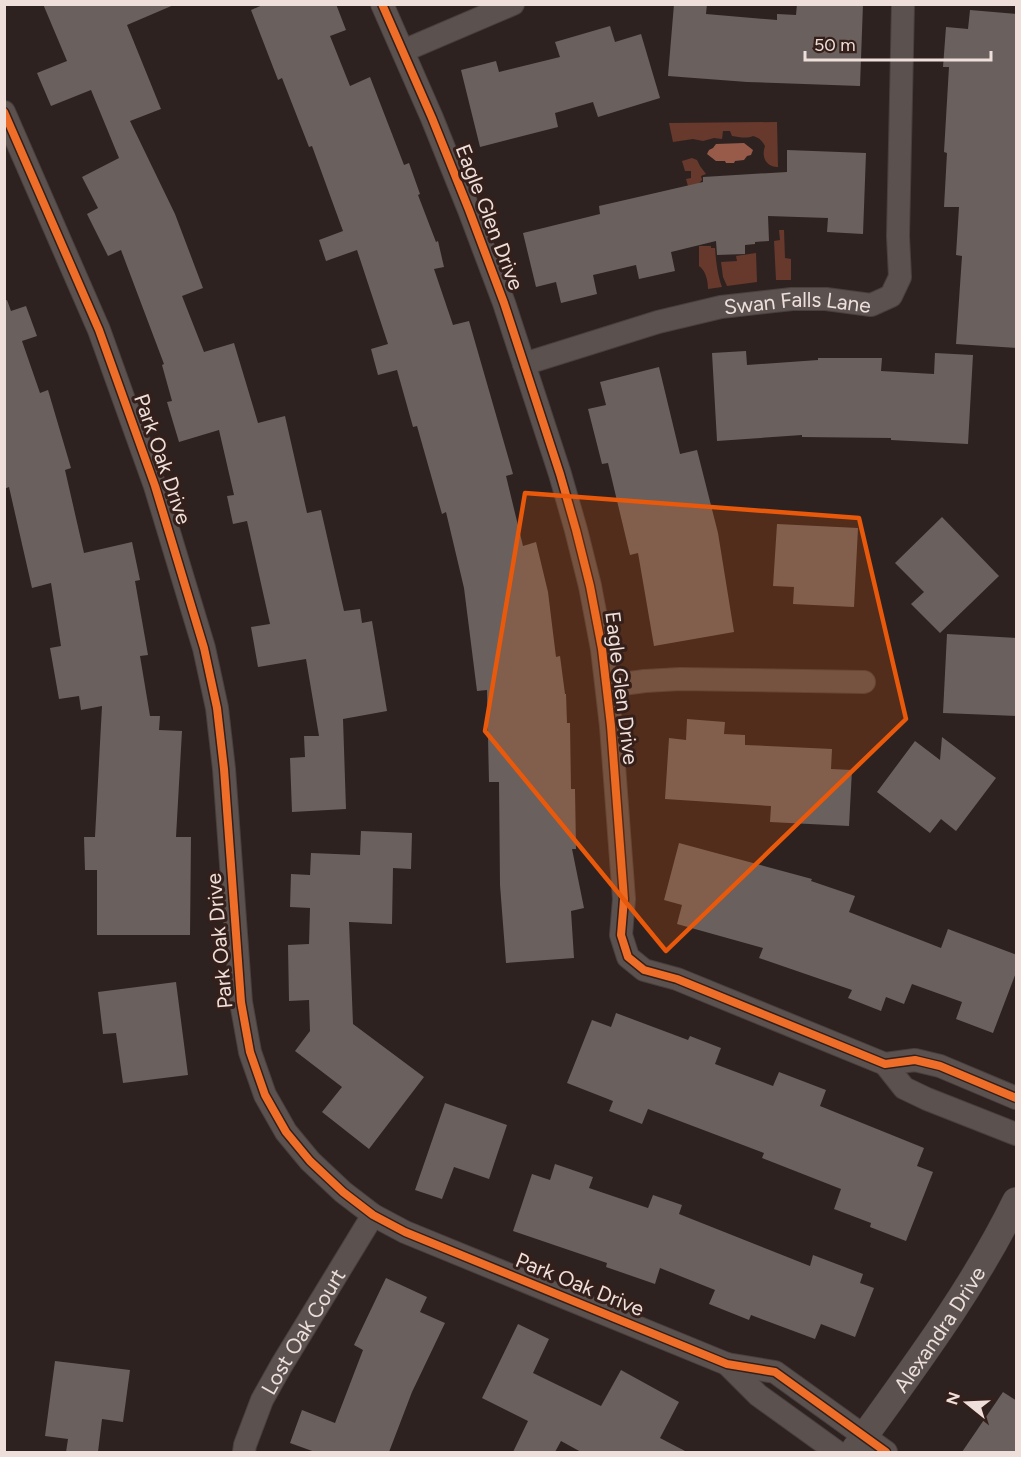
<svg xmlns="http://www.w3.org/2000/svg" width="1021" height="1457" viewBox="0 0 1021 1457" font-family="Figtree,sans-serif">
	<rect width="100%" height="100%" fill="#2e2220"/>
	<g fill="#66392c">
		<path d="M777,122L778,167C766,167 761,157 765,146C762,141 760,138 753,136C747,139 739,137 732,136L730,131H723L722,139L714,138L703,141L693,139L673,142L669,123Z"/>
		<path d="M692,158L697,160L700,166L706,174L701,176L702,180L690,193L686,179L691,178V171H685L682,161Z"/>
		<path d="M779,230H784L785,258L791,259V280H776L774,241L780,240Z"/>
		<path d="M699,246H711V248H715C716,261 717,273 722,287L708,289C708,281 706,271 699,266Z"/>
		<path d="M756,253L757,282L727,286L723,277L721,262L737,261L736,256Z"/>
	</g>
	<path fill="#985a49" d="M744,143L753,150L751,155L747,156L744,160L735,161L734,163H726L725,161H716L707,154L709,150L713,148L716,144Z"/>
	<g fill="#6a605d">
		<path d="M43,4H176L127,25L161,109L130,121L175,214L203,288L182,296L204,352L234,343L258,423L285,416L307,513L321,510L344,611L360,609L362,623L372,621L387,711L343,719L346,809L292,812L290,758L305,757L304,736H319L306,659L258,667L251,627L270,624L247,521L233,524L227,496L234,495L219,430L179,442L167,402L172,401L162,365L164,364L121,250L108,256L87,214L98,208L82,177L119,158L91,90L51,106L37,73L67,61Z"/>
		<path d="M265,4H336L346,30L330,36L350,86L370,77L404,165L409,163L420,194L418,195L436,242L438,241L444,267L434,269L453,325L469,321L513,474L506,476L523,546L536,542L548,592L556,657L560,656L565,694H566L567,723H570L571,789H575L576,849H572L584,908L571,911L574,958L506,963L500,885L499,782H489L487,690L477,691L464,588L446,512L442,514L417,426L413,427L397,370L378,375L371,349L388,344L357,250L326,261L319,240L343,231L312,146L309,147L282,78L278,80L251,10Z"/>
		<path d="M674,4H707L706,14L777,20V14L796,15L797,4H863L860,86L747,82L668,76Z"/>
		<path d="M970,10L1017,14V348L956,344L962,256L956,255L959,207H944L947,153L944,152L949,67H943L946,27L968,29Z"/>
		<path d="M610,26L615,42L641,34L660,98L598,117L593,102L555,113L558,127L480,147L461,70L496,61L499,72L560,57L555,42Z"/>
		<path d="M787,150L866,153L863,234L827,232L828,218L768,216L769,241L755,242V244L745,245V254L717,255L716,241L671,252L675,271L639,279L636,265L593,275L597,294L561,303L556,282L536,287L523,233L600,214L599,206L703,182V177L787,172Z"/>
		<path d="M7,300L11,311L26,306L37,336L22,341L40,393L48,390L71,468L65,470L84,553L132,542L140,580L135,581L148,655L140,656L150,716H160L159,730L182,731L176,837H191L190,935H97V870H85L84,837H95L102,706L81,710L79,696L59,699L50,648L61,646L51,583L32,588L9,487L4,489V301Z"/>
		<path d="M746,351L747,365L818,360V358H882L881,371L934,374L935,353L973,355L968,444L891,440V438L802,437V435L717,441L712,353Z"/>
		<path d="M659,367L680,454L697,450L718,533L734,632L654,646L638,553L630,555L608,463L602,464L588,409L606,405L600,382Z"/>
		<path d="M942,517L999,576L940,633L911,604L924,592L895,563Z"/>
		<path d="M777,524L858,528L854,607L793,604L794,587L773,586Z"/>
		<path d="M947,634L1017,638V716L943,713Z"/>
		<path d="M687,719L725,722L724,734L745,735V745L832,749L831,769L852,770L849,826L770,822L771,806L665,799L669,738L686,740Z"/>
		<path d="M942,737L996,778L956,831L941,819L930,833L877,792L915,741L940,760Z"/>
		<path d="M361,831L412,833L411,869L393,868L392,924L349,922L353,1024L424,1077L369,1149L322,1112L342,1087L295,1051L310,1031L309,1000L289,1001L288,945L309,944L310,908L290,907L291,874L310,875L311,853L360,855Z"/>
		<path d="M679,843L812,879L811,881L855,896L849,912L941,948L948,929L1017,955V970L993,1033L956,1019L962,1002L912,984L904,1004L886,997L881,1011L848,998L852,990L759,958L763,948L677,924L682,905L664,900Z"/>
		<path d="M176,982L188,1075L123,1083L116,1033L103,1034L98,992Z"/>
		<path d="M616,1013L688,1040L690,1036L721,1048L715,1064L773,1086L779,1072L826,1090L820,1106L924,1148L917,1166L933,1172L906,1241L870,1227L871,1223L834,1209L841,1189L762,1158L764,1153L648,1109L642,1124L609,1111L613,1101L567,1083L592,1020L611,1027Z"/>
		<path d="M445,1103L507,1125L489,1179L454,1167L442,1199L415,1190Z"/>
		<path d="M555,1164L593,1177L589,1188L648,1208L653,1195L682,1205L679,1214L810,1266L813,1255L863,1274L860,1283L874,1288L855,1337L821,1324L815,1339L751,1315L749,1320L709,1304L715,1290L660,1268L655,1284L606,1267L607,1263L513,1231L532,1174L550,1180Z"/>
		<path d="M386,1278L427,1297L420,1312L445,1323L412,1392L389,1452H315L290,1443L302,1410L335,1423L363,1350L354,1345Z"/>
		<path d="M518,1324L549,1339L533,1373L601,1406L621,1370L679,1402L660,1438L687,1452H581L561,1441L555,1452H513L528,1421L482,1398Z"/>
		<path d="M55,1361L130,1370L123,1422L102,1419L98,1452H66L68,1439L45,1436Z"/>
		<path d="M1003,1392L1017,1401V1452H962Z"/>
	</g>
	<g fill="none" stroke-linecap="round" stroke-linejoin="round">
		<defs>
			<g id="minor">
				<path d="M382,4L432,118L469,210L504,303L560,474L576,530L590,586L602,649L611,726L624,899L621,935L628,957L644,970L677,979L885,1064L915,1060L940,1066L1016,1098"/>
				<path d="M403,51L513,4"/>
				<path d="M4,112L99,330L155,486L204,648L217,708L224,769L241,1002L250,1052L265,1095L286,1132L310,1161L343,1192L373,1215L405,1232L727,1364L775,1372L886,1452"/>
				<path id="s1" d="M524,364L658,322L721,307L792,299H826L871,305L891,296L900,277L898,236L903,4"/>
				<path d="M607,686L645,681L680,679L864,682"/>
				<path d="M885,1064L904,1088L927,1099L1016,1134"/>
				<path d="M727,1364L758,1395L837,1452"/>
				<path id="s2" d="M244,1452L245,1445L262,1400L281,1366L373,1215"/>
			</g>
			<g id="tertiary">
				<path id="s3" d="M853,1452C911,1371 972,1291 1016,1201"/>
			</g>
		</defs>
		<use href="#minor" stroke="#493f3d" stroke-width="24"/>
		<use href="#tertiary" stroke="#493f3d" stroke-width="28"/>
		<use href="#minor" stroke="#5b524f" stroke-width="22"/>
		<use href="#tertiary" stroke="#5b524f" stroke-width="27"/>
		<defs>
			<g id="cycleway">
				<path d="M382,4L432,118L469,210L504,303L560,474L576,530L590,586L602,649L611,726L624,899L621,935L628,957L644,970L677,979L885,1064L915,1060L940,1066L1016,1098"/>
				<path d="M4,112L99,330L155,486L204,648L217,708L224,769L241,1002L250,1052L265,1095L286,1132L310,1161L343,1192L373,1215L405,1232L727,1364L775,1372L886,1452"/>
			</g>
		</defs>
		<use href="#cycleway" stroke="#341f1a" stroke-width="11"/>
		<use href="#cycleway" stroke="#ee6e29" stroke-width="8"/>
	</g>
	<path fill="#e8590c" fill-opacity="0.2" stroke="#e8590c" stroke-width="4.5" stroke-linejoin="round" d="M525,493L859,518L906,719L666,951L485,731Z"/>
	<g text-anchor="middle" dominant-baseline="central" stroke-width="6" stroke-linejoin="round" paint-order="stroke">
		<g font-size="21" fill="#eedfdb" stroke="#341f1a">
			<text transform="translate(490 217) rotate(69)">Eagle Glen Drive</text>
			<text stroke="none"><textPath href="#s1" startOffset="282">Swan Falls Lane</textPath></text>
			<text transform="translate(163 459) rotate(71)">Park Oak Drive</text>
			<text transform="translate(622 688) rotate(83)">Eagle Glen Drive</text>
			<text transform="translate(219 941) rotate(-95)">Park Oak Drive</text>
			<text transform="translate(580 1284) rotate(22)">Park Oak Drive</text>
			<text stroke="none"><textPath href="#s3" startOffset="150">Alexandra Drive</textPath></text>
			<text stroke="none"><textPath href="#s2" startOffset="135">Lost Oak Court</textPath></text>
		</g>
	</g>
	<rect width="1021" height="1457" fill="none" stroke="#eedfdb" stroke-width="12"/>
	<g transform="translate(967 1403) rotate(288)" stroke="#341f1a" stroke-width="4.5" paint-order="stroke">
	<path d="M0-4.5L10 22L0 15L-10 22Z" fill="#eedfdb"/>
	<text y="-9" font-size="16" font-weight="bold" text-anchor="middle" fill="#eedfdb">N</text>
	</g>
	<path d="M805 51v9h186v-9" fill="none" stroke="#eedfdb" stroke-width="3"/>
	<text x="814" y="51" font-size="18" fill="#eedfdb" stroke="#341f1a" stroke-width="4.5" paint-order="stroke">50 m</text>
</svg>
